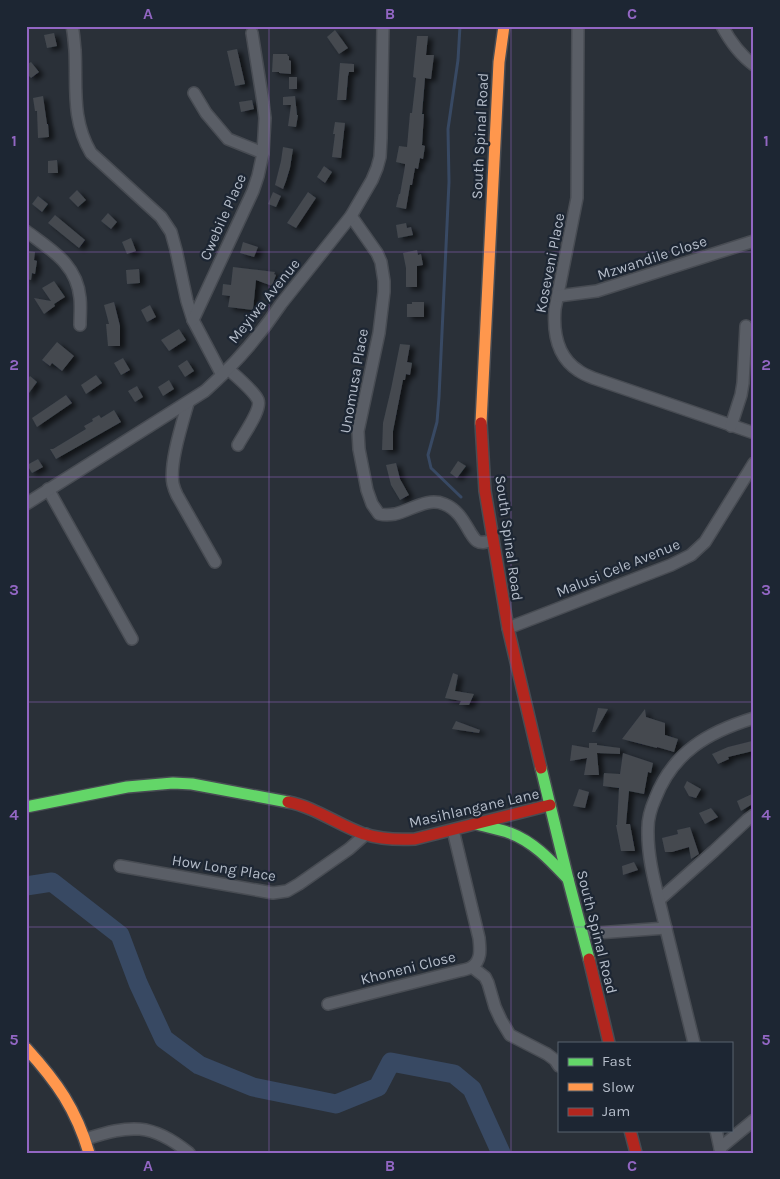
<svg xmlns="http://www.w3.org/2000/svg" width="780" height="1179" viewBox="0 0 780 1179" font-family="Karla,sans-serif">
	<defs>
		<filter id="shadow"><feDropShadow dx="5" dy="3" stdDeviation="2.5" flood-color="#0009"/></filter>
	</defs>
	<rect width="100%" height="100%" fill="#2a3038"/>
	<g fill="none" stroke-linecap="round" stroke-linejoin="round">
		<path stroke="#384963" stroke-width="3" d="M460,26L458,60L448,129L449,182L439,397L437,422L428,455L431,468L461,497"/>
		<path stroke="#384963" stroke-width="19" d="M26,886L52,882L120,935L138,983L164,1039L199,1065L253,1087L336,1104L378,1087L391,1062L454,1074L472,1089L501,1153"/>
	</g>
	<g fill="#444950" filter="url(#shadow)">
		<path d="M335,30L348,48L339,54L327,37Z"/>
		<path d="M54,33L57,46L47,48L44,35Z"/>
		<path d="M417,36H428L426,55H434L431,79L425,78L422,114H424L422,145L425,146L423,159L420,158L418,169L415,168L412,185H410L406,209L396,207L399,194H400L405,166V164L396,162L399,146L407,147L410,113H412L416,78L413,77Z"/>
		<path d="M237,49L245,84L235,86L227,51Z"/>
		<path d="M273,54H287L288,56H289V60L291,61V74L279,73V72H272Z"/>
		<path d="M31,62L39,72L31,78L26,73V65Z"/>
		<path d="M340,63L354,64V72H349L348,76L346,100H337Z"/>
		<rect x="289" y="77" width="8" height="12"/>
		<path d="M43,96L47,124H48L49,137L38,138L37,111H35L33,98Z"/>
		<path d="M295,96L297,115H298L296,127L288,126L291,105H283V97Z"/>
		<path d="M252,100L254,109L241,112L239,102Z"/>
		<path d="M335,122L345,123L341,158L332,157L335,134H333Z"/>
		<path d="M283,147L293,149L290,168L286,181L283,189L275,185L281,161Z"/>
		<path d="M57,160L58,173H48V161Z"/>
		<path d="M324,166L332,172L325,183L317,177Z"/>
		<path d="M77,190L86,200L78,207L69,198Z"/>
		<path d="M273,192L281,196L276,207L268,204Z"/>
		<path d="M308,192L316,198L296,228L287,223Z"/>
		<path d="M38,196L48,204L42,212L32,204Z"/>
		<path d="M108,213L117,222L111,229L101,221Z"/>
		<path d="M55,215L85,240L79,248L48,223Z"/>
		<path d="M406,223L407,228L411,227L413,235L398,238L396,225Z"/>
		<path d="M131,238L136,251L127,254L122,242Z"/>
		<path d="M243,242L258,247L254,257L240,253Z"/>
		<path d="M417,250L418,255L421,254L423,265L417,266V287H406V268L403,253Z"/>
		<path d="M27,251L35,252L34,260L37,261L35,274L32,273L31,280L26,279Z"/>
		<path d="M233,267L275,272L274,274L276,275L272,286L256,280L253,310L228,307L230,296L222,295L223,284L231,285Z"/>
		<path d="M139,269L140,283L127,284L126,270Z"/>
		<path d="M54,281L65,297L54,304L55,306L44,314L34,298L51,301L42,288Z"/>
		<path d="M114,302L120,326V346H108L106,324H109L104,305Z"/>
		<path d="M412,302H424V317H407V304H412Z"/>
		<path d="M150,305L156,317L147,322L141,310Z"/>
		<path d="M179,329L186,340L169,351L161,340Z"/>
		<path d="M57,342L74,356L62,371L52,363L50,366L42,360Z"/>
		<path d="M400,344L410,345L407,362L412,363L410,375L406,374L405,380H403L393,431V450H382L383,423L391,389Z"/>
		<path d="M123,358L130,370L121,375L114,363Z"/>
		<path d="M187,360L194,371L185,377L178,366Z"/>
		<path d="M96,375L102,383L86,394L81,385Z"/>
		<path d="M30,376L37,382L26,397V381Z"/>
		<path d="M169,380L174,389L163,396L158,387Z"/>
		<path d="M137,386L143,397L135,402L128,391Z"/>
		<path d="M66,395L72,403L37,427L32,418Z"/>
		<path d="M114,410L121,422L56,459L50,449H53L86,429L84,426L93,421L92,419L99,415L101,418Z"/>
		<path d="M38,459L43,467L32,473L27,465Z"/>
		<path d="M458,461L466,466L457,478L450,473Z"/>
		<path d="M396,463L400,479L409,495L400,500L391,485L386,465Z"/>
		<path d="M453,673L458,675L455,691L474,694L469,705H459L461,701L445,698Z"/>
		<path d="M598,708L608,709L595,732H592Z"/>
		<path d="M645,709L646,717L665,723V735L678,739L674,752L657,747V748L622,739Z"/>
		<path d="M456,721L480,730L479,733L452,729Z"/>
		<path d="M752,741L753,751L728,757L729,759L718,764L712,754L728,747Z"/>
		<path d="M589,743H597V745L620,748V754L597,753L599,775H584L587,758L570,761L572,745L589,748Z"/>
		<path d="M623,753L653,763L651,773L648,772L644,794L629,791L626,824H630L635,851H621L616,825H617L619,788L603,786L604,773L620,774Z"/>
		<path d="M687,781L701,789L696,798L689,796L684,787Z"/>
		<path d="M579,789L589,792L585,808L573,806Z"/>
		<path d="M754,793V803L741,811L737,801Z"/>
		<path d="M711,808L718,817L705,824L699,813Z"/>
		<path d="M690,827L699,854L691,859L689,847L672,852H665L662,838L678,834L677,830Z"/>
		<path d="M634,862L638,870L623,875L622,866Z"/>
	</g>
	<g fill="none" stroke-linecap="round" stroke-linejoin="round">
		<defs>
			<g id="street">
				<path d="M72,26C74,34 74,42 75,50C77,87 71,119 91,153L161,217L171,232L176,250L187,301L193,320L222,375"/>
				<path d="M578,26L577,198L555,309C553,333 557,357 579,371C583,374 588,376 593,378L754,433"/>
				<path d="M722,26C730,41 740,55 754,65"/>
				<path d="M194,93L206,113L228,139L263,153"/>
				<path d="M351,216L377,253L381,262L384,281V292L379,333L358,431L359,449L367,490L372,504L379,514C384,515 389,515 395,514C410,511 427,497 444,504C457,509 463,520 470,532C472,535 474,539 477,541C482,544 487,542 492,540"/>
				<path d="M26,231C51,250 77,264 80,298C81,306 80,316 80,325"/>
				<path d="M558,296L597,291L754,241"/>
				<path d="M193,320L253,191L258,176L263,153L265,118L263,102L252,33"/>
				<path d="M228,369C236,376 254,391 258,400C262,410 243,435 238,445"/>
				<path d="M188,403C182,424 169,464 173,484C174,488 175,491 177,495L215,562"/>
				<path d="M731,426L741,395L743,383L746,326"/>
				<path d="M48,489L132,639"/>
				<path d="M26,504L205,391C233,366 261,334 281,304L351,216L372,180L377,168L380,157L381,138L383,26"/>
				<path d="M508,628L671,565L691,555L705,542L754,463"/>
				<path d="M120,866L273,893L287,891L299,884L349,849L366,834"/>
				<path d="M659,900L714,851L747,820L754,815"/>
				<path d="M583,934L666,928"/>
				<path d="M472,967L485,977L488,983L495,1007L501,1020L510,1035L547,1054L555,1060L559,1066"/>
				<path d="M328,1004L459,971C463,970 469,969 472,967C482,960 480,948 479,938L453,830"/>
				<path d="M694,1043C684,1002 674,962 664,921C657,891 647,860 648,828C648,818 651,808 655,799C673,752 708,732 754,718"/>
				<path d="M716,1130L721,1153"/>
				<path d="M86,1139C130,1125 151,1122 189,1153"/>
				<path d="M720,1148L754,1120"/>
			</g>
			<g id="fast">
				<path d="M541,768L568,879L589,959"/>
				<path d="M26,807L127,787L173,783L192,784L288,802"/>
				<path d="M476,824C487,827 499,829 510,833C534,842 551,861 568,879"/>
			</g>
			<g id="slow">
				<path d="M481,423L499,62L504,26"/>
				<path d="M26,1048C57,1082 76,1109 89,1153"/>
			</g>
			<g id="jam">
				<path d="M481,423L485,491L508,628L541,768"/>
				<path d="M288,802C315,807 338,825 364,834C380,839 398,840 415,839L550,805"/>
				<path d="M589,959L609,1043"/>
				<path d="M630,1130L636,1153"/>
			</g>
		</defs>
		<use href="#street" stroke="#484c53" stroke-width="14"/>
		<use href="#fast" stroke="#484c53" stroke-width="14"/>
		<use href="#slow" stroke="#484c53" stroke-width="14"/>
		<use href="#jam" stroke="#484c53" stroke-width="14"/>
		<use href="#street" stroke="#5a5e66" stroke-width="11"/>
		<use href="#fast" stroke="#63d668" stroke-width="11"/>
		<use href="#slow" stroke="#ff974d" stroke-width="11"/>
		<use href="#jam" stroke="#b3261e" stroke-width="11"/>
	</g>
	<path fill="none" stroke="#9266c3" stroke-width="1" stroke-opacity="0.55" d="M269,26V1153M511,26V1153M26,252H754M26,477H754M26,702H754M26,927H754"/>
	<g text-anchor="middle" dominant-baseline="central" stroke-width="4.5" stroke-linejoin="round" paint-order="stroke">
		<g font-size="15" fill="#b4bcc9" stroke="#1d2633">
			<text transform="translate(480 136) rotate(-87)">South Spinal Road</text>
			<text transform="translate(223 217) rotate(-66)">Cwebile Place</text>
			<text transform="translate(652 258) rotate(-18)">Mzwandile Close</text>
			<text transform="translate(550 263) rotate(-79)">Koseveni Place</text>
			<text transform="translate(264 301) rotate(-51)">Meyiwa Avenue</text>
			<text transform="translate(354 381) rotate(-80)">Unomusa Place</text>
			<text transform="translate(509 538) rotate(82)">South Spinal Road</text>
			<text transform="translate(618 568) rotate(-22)">Malusi Cele Avenue</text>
			<text transform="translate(474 808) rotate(-13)">Masihlangane Lane</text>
			<text transform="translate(224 868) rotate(9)">How Long Place</text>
			<text transform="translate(597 932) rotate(76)">South Spinal Road</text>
			<text transform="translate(408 968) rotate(-14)">Khoneni Close</text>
		</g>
	</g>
	<rect width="780" height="1179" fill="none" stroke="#1d2633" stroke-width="55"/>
	<rect x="558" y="1042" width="175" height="90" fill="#1d2633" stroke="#59626f"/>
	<rect x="568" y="1058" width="25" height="8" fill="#63d668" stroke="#59626f"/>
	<text x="602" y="1066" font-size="15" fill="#b4bcc9">Fast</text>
	<rect x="568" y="1083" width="25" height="8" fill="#ff974d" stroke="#59626f"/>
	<text x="602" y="1092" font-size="15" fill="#b4bcc9">Slow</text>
	<rect x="568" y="1108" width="25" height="8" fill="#b3261e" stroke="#59626f"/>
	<text x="602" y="1116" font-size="15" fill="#b4bcc9">Jam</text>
	<rect x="28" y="28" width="724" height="1124" fill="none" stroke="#9266c3" stroke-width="2"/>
	<g font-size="16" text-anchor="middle" font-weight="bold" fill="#9266c3">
		<text x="148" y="19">A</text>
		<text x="390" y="19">B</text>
		<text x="632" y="19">C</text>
		<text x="14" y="146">1</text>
		<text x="766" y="146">1</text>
		<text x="14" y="370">2</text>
		<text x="766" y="370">2</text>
		<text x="14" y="595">3</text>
		<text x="766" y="595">3</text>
		<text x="14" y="820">4</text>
		<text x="766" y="820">4</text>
		<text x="14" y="1045">5</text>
		<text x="766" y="1045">5</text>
		<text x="148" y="1171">A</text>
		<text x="390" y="1171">B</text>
		<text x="632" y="1171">C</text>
	</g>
</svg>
